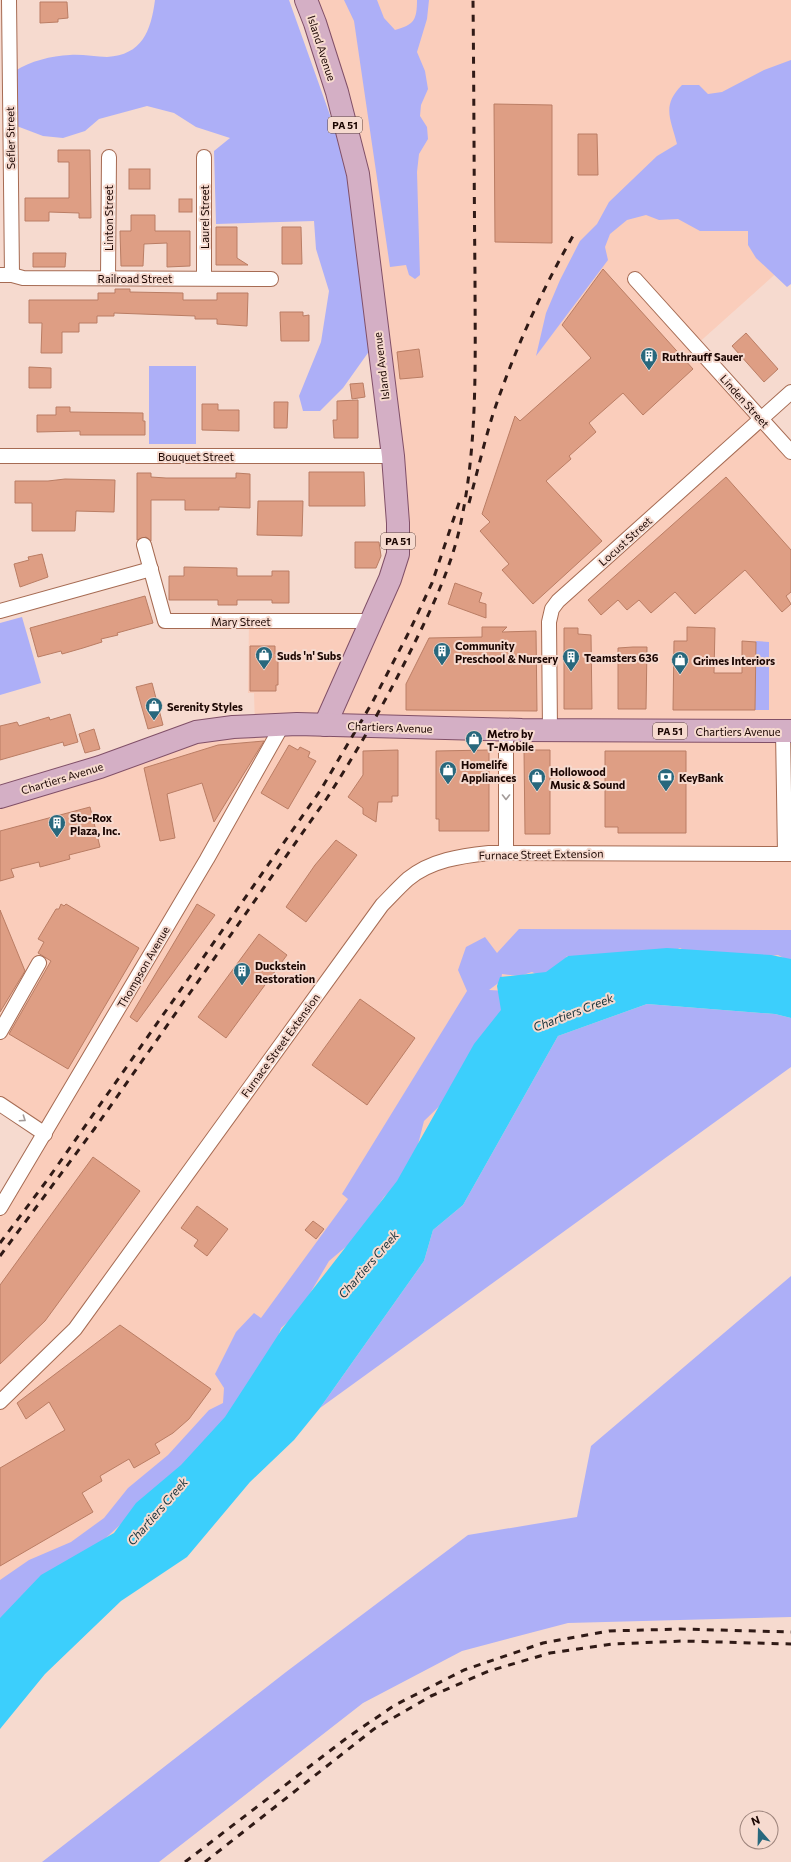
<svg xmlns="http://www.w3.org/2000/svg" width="791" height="1862" viewBox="0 0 791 1862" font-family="Commissioner,sans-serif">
	<rect width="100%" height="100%" fill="#f6dacf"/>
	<path fill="#facdbb" d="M306,0H791V260L695,346L791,452V961L502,1010L217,1473L0,1663V1208L45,1134L0,1104V797L255,726L254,693H248L249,621H371L398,554L358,174Z"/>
	<g fill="#adaff7">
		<path d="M155,0H289L351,174L370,350L343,388L320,411H303L299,396L321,342L329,291L316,249L314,221L216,224L214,151L230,138L196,127L174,113L147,106L99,119L85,131L63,138L43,136L14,125L15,71C30,61 51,56 70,55C82,54 95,57 107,57C142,55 151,31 155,0Z"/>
		<path d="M344,0H377L384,18L395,30C414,25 417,20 417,0H429L427,19L417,52L425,71L428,89L421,105L420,116L427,127L428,139L419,154L417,172L420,275L415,279L409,275L406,265L390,267L354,21Z"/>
		<path d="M791,60V284L787,287L756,258L748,245V231H700L678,219L659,220L646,215L627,220L610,234L605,247L608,260L536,356L546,313L560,280L580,241L597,224L609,202L657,156L677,144C671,119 661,106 682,85H699L708,94L722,92L764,70Z"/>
		<rect x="149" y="366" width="47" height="78"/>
		<path d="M22,617L41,683L0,695V623Z"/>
		<path d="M756,641L769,642V710H755Z"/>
		<path d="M519,929L791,930V962L778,955L764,957H697L680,948C666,955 648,956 633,951L626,957H608L606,953L597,958L567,956L562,966L540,976L532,972L520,976L502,974L501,981L489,990L506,991L511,997L452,1094L424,1121L411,1172L384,1197L354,1240L329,1261L299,1312L281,1328L275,1345L209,1444L86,1556L0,1628V1580L29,1560L71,1542L104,1518L128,1488L168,1455L209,1410L223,1403L224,1388L215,1374L236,1332L254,1313L261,1318L348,1199L342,1194L467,991L458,970L466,947L485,937L497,953Z"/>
		<path d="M647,1004L775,1014L791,1018V1067L320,1408L424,1261L433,1230L463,1205L558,1036Z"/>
		<path d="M791,1276V1617L568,1623L462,1651L363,1703L159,1862H42L286,1672L468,1535L577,1517L591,1446Z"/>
	</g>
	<path fill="#3ccffc" d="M667,948L771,955L791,959V1018L775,1014L647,1004L558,1036L463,1205L433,1230L424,1261L320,1408L294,1440L250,1482L187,1557L121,1601L45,1674L0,1729V1618L41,1575L114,1533L136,1503L181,1465L225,1417L282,1329L397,1181L474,1044L501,1010L497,986L500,977L546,972L568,956Z"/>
	<g fill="#de9e84" stroke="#ba7d64">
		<path d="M40,2H67L68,18L58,19V22L40,23Z"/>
		<path d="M494,104L552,105V243L495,242Z"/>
		<path d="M578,134H597L598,175H578Z"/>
		<path d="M58,150H90L91,218H79V213L49,212V221H25V198H69V162H58Z"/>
		<rect x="129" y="169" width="21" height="20"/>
		<rect x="179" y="199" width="13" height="13"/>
		<path d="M131,215H155V231H190V266L167,267V243L144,244L143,266H121L120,231H131Z"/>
		<path d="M216,227H237V258L248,265H216Z"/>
		<path d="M282,227H301L302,264H282Z"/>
		<path d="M33,253H66L65,267H33Z"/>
		<path d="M603,269L693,369L643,415L623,393L589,423L596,432L569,456L571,459L546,481L602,541L533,604L502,570L509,564L480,531L490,522L482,514L515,416L520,421L591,358L562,325Z"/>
		<path d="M115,289H130V292L183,293V300H217V293H248L247,326L217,324V319H195V316L114,313V316H97V323H79V332H62V353H41L42,323H29V300H98V293H115Z"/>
		<path d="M280,312H303V316L309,315V341H281Z"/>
		<path d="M746,333L778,369L764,382L732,346Z"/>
		<path d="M419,349L423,377L400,379L397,352Z"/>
		<path d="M29,367L51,368V388H29Z"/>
		<path d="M363,383L365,397L352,399L350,384Z"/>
		<path d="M358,400V438H334L333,420H337V401Z"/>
		<path d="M274,402H288L287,428H274Z"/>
		<path d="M202,404H218V410H239V431L202,430Z"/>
		<path d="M56,407H70V412L143,413V421H145V435H80V431L37,432V415H56Z"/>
		<path d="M309,472H364L365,506H309Z"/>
		<path d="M137,473H151V477L166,478H236V473L250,474V508L219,507V510H185V500H151V541L146,537L137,540Z"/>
		<path d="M726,477L791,550V592L786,596L791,604L782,612L745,570L695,614L675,592L651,613L639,600L627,610L618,600L601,615L588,600Z"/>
		<path d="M65,479L115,480L114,512L76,511L75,531H32V503H15V481H48Z"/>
		<path d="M258,501H303L302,536L257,535Z"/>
		<path d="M355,542H379L381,556L376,568H355Z"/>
		<path d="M42,554L48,577L20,587L14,564L29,560L28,557Z"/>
		<path d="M184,567L237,568V576H272V571H289V603H272V600H237V605H218V600H169V576H184Z"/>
		<path d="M455,583L482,593L479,602L486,604V618L448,604Z"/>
		<path d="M145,596L153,623L117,633L118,635L101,639L102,642L83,648L62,654L61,651L38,657L30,628Z"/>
		<path d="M482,627H507L502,632L536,631L537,711L406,710V684L429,638L482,637Z"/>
		<path d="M687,627L715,628L714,673H742V641L756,642L755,710H673L674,641H687Z"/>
		<path d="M564,628H578V634L591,635L592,709H564Z"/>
		<path d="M250,646H275V654H278V685H276V691H250Z"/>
		<path d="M633,647H647L646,709H618V648Z"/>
		<path d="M152,683L163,725L148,729L136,687Z"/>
		<path d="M70,714L78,742L64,746L63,742L0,760V726L17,722L19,726L49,717L50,720Z"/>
		<path d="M94,729L100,749L85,753L79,734Z"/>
		<path d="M264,741L214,822L202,783L167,794L175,838L160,841L144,768L218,745Z"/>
		<path d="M289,745L298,750L300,747L310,752L308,757L316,761L288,809L261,793Z"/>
		<path d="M398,750V796H392V802H378L376,822L363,814V808L348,797L363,775V751Z"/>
		<path d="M489,750V831H439V819H436V751Z"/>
		<path d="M524,750H550V834H525Z"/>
		<path d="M605,751H686V833H618V827H605Z"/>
		<path d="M90,807L100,847L69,855L70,859L40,867L39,862L11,869L14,877L0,881V831Z"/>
		<path d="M336,840L357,855L306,922L286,907L315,865Z"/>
		<path d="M61,904L64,906L66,904L139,948L68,1069L9,1034L51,961L38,953L44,942L38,939L56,909H59Z"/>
		<path d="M197,904L215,915L137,1022L130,1017Z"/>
		<path d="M0,910L25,971L0,1012Z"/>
		<path d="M259,934L287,955L226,1038L198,1017Z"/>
		<path d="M360,999L415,1038L367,1105L312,1065Z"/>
		<path d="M93,1157L140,1191L45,1321L0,1364V1285Z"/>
		<path d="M197,1206L228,1229L207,1256L194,1246L198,1240L181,1228Z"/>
		<path d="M313,1221L324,1229L316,1239L305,1230Z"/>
		<path d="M120,1325L211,1389L189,1419L173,1433L155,1444L160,1453L134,1468L129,1459L100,1476L102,1481L82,1493L93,1512L0,1566V1468L65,1430L49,1402L26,1419L17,1403Z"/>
	</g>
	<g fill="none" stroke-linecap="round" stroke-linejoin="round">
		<defs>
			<g id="street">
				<path d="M9,0L12,275"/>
				<path d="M204,157V278"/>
				<path d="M0,275H12L23,278L271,279"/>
				<path d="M108,278L109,157"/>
				<path d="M635,279L791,452"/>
				<path d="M0,456H393"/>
				<path d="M144,545L165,621H371"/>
				<path d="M0,611L151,569"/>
				<path d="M506,730V852"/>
				<path d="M550,731L549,622L552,609L558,601L791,392"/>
				<path d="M783,731L785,854"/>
				<path d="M0,1032L39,963"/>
				<path d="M0,1104L45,1134"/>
				<path d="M0,1208L207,859L283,724"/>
				<path d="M0,1402L75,1329L382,905C391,896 399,887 408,879C431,860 461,856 489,853L791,854"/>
			</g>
			<g id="primary">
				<path d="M306,0L315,23L337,92L358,174L393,456L398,523V554L390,579L325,725"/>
				<path d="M0,797L100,767L196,732L233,727L297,724L522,730L791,731"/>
			</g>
		</defs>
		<use href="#street" stroke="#a66b53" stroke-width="16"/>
		<use href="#primary" stroke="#815068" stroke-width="24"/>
		<use href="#street" stroke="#fff" stroke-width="14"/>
		<use href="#primary" stroke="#d4afc5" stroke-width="22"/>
		<g stroke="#301a16" stroke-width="3" stroke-dasharray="7 7" stroke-linecap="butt">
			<path d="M469,503C477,473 484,443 493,414C514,352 540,293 573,236"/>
			<path d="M0,1243L48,1179L320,791L372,703L410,630L432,583L460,500"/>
			<path d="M0,1256L95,1128L327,798C360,747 389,695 415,642C435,602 454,560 462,517C478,438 475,355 475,275C474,184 474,92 473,0"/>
			<path d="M185,1862L348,1737L395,1705L464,1670L543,1643L609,1631L681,1629L791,1632"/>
			<path d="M205,1862L374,1729L431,1696L489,1671L550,1653L613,1644L683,1641L791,1644"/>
		</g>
	</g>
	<defs><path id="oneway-chevron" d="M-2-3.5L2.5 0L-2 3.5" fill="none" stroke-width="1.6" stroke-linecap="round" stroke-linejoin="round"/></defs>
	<g stroke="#a39b99">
		<use href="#oneway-chevron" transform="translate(506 797) rotate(90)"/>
		<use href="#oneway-chevron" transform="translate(23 1119) rotate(34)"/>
	</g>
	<defs>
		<symbol id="building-pin" viewBox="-11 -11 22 30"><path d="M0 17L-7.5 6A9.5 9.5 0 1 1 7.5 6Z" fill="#28687d" stroke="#f6dacf"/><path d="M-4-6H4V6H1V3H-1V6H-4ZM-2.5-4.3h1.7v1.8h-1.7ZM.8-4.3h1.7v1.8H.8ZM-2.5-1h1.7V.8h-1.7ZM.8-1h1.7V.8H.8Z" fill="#fff"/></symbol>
		<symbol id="shop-pin" viewBox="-11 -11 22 30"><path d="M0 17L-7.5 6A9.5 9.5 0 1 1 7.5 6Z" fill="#28687d" stroke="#f6dacf"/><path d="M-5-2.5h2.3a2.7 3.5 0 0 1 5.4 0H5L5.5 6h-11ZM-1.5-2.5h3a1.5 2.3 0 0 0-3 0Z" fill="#fff"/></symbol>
		<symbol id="bank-pin" viewBox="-11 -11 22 30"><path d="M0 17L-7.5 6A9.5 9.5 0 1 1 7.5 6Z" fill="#28687d" stroke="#f6dacf"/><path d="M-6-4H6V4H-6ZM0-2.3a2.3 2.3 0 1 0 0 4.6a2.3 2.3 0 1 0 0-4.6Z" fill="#fff"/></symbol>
	</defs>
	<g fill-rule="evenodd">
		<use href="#building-pin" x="639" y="346" width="20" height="27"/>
		<use href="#building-pin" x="432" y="641" width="20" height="27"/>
		<use href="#shop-pin" x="254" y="645" width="20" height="27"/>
		<use href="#building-pin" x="561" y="647" width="20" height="27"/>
		<use href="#shop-pin" x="670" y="650" width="20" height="27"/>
		<use href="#shop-pin" x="144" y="696" width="20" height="27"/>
		<use href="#shop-pin" x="464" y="729" width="20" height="27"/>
		<use href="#shop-pin" x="438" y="760" width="20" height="27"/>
		<use href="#shop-pin" x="527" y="767" width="20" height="27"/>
		<use href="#bank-pin" x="656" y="767" width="20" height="27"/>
		<use href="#building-pin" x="47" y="813" width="20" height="27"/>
		<use href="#building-pin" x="232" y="961" width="20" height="27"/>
	</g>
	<g text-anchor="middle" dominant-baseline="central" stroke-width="4" stroke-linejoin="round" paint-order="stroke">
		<g fill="#f6dacf" stroke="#5c453f" stroke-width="1">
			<rect x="328" y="117" width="34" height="16" rx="3"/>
			<rect x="381" y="533" width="34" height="16" rx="3"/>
			<rect x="653" y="723" width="34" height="16" rx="3"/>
		</g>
		<g font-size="10" font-weight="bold" fill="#1a0501">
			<text x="345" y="125">PA 51</text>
			<text x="398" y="541">PA 51</text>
			<text x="670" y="731">PA 51</text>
		</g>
		<g font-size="11" fill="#1a0501" stroke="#f6dacf">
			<text transform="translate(322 48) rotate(72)">Island Avenue</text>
			<text transform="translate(10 138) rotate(-91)">Sefler Street</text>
			<text transform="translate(204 217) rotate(-90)">Laurel Street</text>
			<text transform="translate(108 218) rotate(-90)">Linton Street</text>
			<text x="135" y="278">Railroad Street</text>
			<text transform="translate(381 366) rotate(-97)">Island Avenue</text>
			<text transform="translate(745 401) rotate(48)">Linden Street</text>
			<text x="196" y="456">Bouquet Street</text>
			<text transform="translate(625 541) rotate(-42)">Locust Street</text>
			<text x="241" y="621">Mary Street</text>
			<text transform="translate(390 727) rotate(2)">Chartiers Avenue</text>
			<text x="738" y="731">Chartiers Avenue</text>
			<text transform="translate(62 778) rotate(-17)">Chartiers Avenue</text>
			<text transform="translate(541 854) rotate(-1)">Furnace Street Extension</text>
			<text transform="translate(143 967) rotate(-60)">Thompson Avenue</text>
			<text transform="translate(280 1045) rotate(-54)">Furnace Street Extension</text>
		</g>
		<g font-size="11" font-weight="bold" fill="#1a0501" stroke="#f6dacf" text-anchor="start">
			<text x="662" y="356">Ruthrauff Sauer</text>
			<text x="455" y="645">Community<tspan x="455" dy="13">Preschool &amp; Nursery</tspan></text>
			<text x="277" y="655">Suds 'n' Subs</text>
			<text x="584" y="657">Teamsters 636</text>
			<text x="693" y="660">Grimes Interiors</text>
			<text x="167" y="706">Serenity Styles</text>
			<text x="487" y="733">Metro by<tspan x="487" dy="13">T-Mobile</tspan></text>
			<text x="461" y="764">Homelife<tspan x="461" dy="13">Appliances</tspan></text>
			<text x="550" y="771">Hollowood<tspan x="550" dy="13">Music &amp; Sound</tspan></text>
			<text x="679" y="777">KeyBank</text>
			<text x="70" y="817">Sto-Rox<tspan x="70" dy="13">Plaza, Inc.</tspan></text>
			<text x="255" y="965">Duckstein<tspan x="255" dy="13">Restoration</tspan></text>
		</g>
		<g font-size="12" font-style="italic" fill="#1a323a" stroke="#f6dacf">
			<text transform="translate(573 1012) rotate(-21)">Chartiers Creek</text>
			<text transform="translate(368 1264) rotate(-49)">Chartiers Creek</text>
			<text transform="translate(157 1511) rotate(-49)">Chartiers Creek</text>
		</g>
	</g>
	<g transform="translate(759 1830) rotate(340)"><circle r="19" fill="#f6dacf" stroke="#9e857d"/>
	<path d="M0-3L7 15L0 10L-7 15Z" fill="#28687d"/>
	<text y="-6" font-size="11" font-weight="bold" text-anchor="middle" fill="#1a0501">N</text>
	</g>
</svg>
